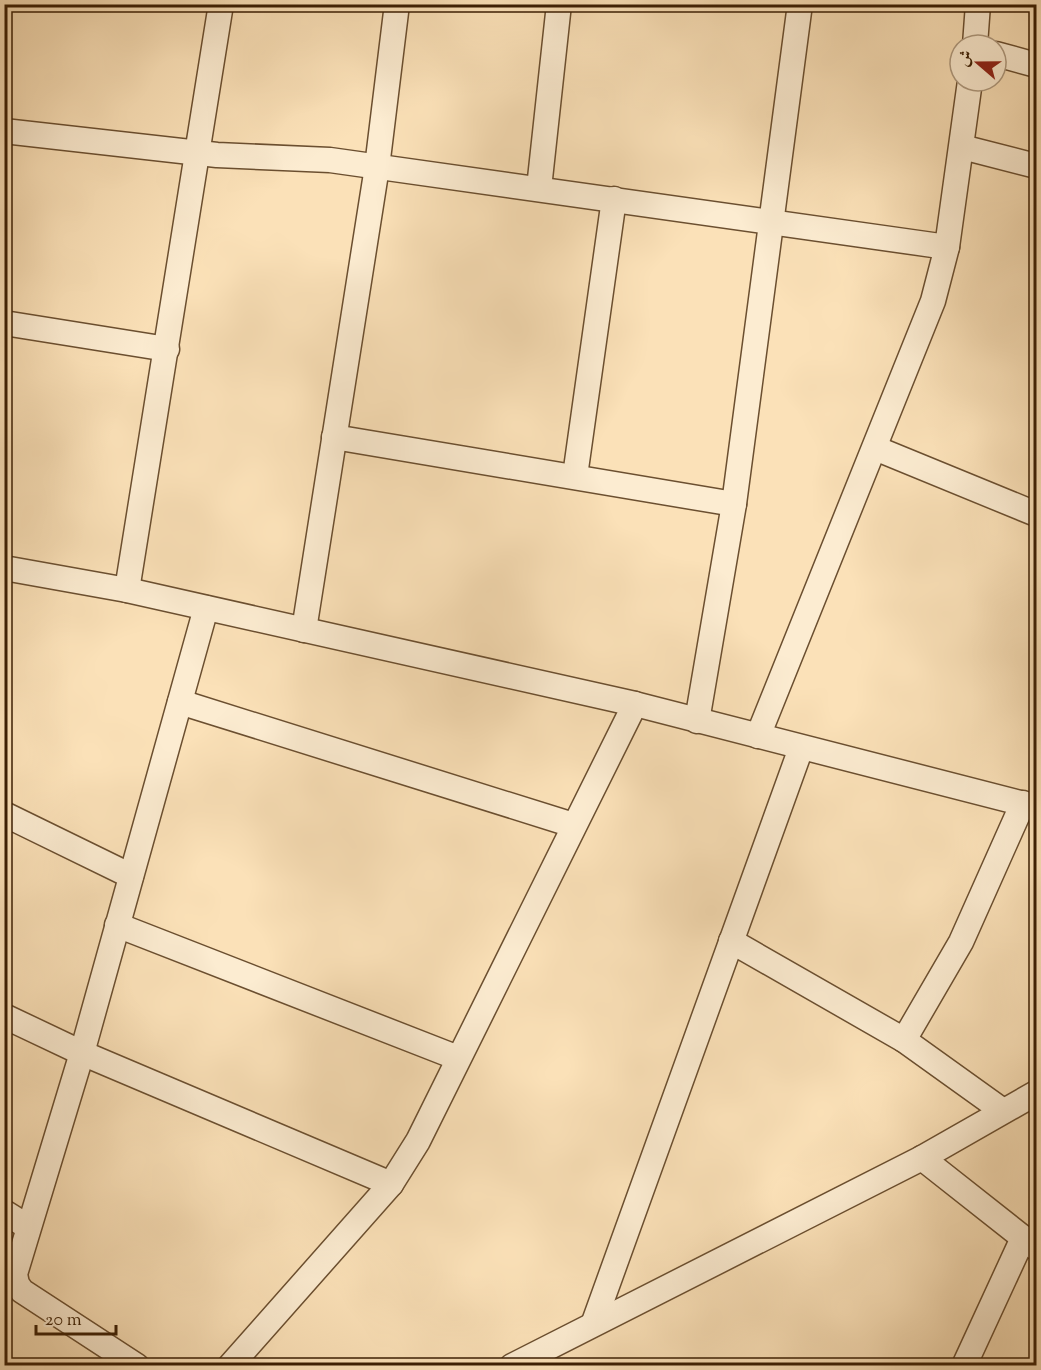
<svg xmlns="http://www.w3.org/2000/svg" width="1041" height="1370" viewBox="0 0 1041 1370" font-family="'Sorts Mill Goudy',Amiri,serif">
	<rect width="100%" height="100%" fill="#fbe1b8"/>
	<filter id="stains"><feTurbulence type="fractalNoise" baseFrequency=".00333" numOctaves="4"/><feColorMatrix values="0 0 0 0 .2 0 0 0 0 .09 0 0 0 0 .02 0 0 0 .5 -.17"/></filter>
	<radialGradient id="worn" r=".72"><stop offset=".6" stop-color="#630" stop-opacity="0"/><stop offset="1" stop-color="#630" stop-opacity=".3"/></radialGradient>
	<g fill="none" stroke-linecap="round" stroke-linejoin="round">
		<defs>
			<g id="street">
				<path d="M975,45L978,4"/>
				<path d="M996,54L1036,65"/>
				<path d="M4,131L217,155L330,160L947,247"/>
				<path d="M962,147L1036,166"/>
				<path d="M539,188L559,4"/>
				<path d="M4,323L167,349"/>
				<path d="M334,437L734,504"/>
				<path d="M875,448L1036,514"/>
				<path d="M575,476L614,199"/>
				<path d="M4,568L127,590L635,704L1036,807"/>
				<path d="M127,590L221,4"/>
				<path d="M304,630L377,167L397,4"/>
				<path d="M180,702L573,825"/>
				<path d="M697,721L734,504L800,4"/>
				<path d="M758,736L933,301L947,247L970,81"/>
				<path d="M4,814L131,876"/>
				<path d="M117,925L458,1058"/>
				<path d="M731,941L904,1040L1003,1111"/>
				<path d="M4,1016L82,1053L391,1184"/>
				<path d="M904,1040L961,942L1023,803"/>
				<path d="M922,1158L1036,1248"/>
				<path d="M4,1212L28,1227"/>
				<path d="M594,1322L801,748"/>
				<path d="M137,1366L22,1291L17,1284L15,1274L82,1053L206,608"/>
				<path d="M230,1366L391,1184L418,1141L635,704"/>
				<path d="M512,1366L922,1158L1036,1093"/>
				<path d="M964,1366L1023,1238"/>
			</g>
		</defs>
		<use href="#street" stroke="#6b4f30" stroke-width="27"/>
		<use href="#street" stroke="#fcecd1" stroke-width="24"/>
	</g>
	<rect width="1041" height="1370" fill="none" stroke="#fbe1b8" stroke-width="24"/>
	<rect x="6" y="6" width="1029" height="1358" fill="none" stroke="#3b1e03" stroke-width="3"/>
	<rect x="12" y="12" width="1017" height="1346" fill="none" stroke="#3b1e03" stroke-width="1.5"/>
	<g transform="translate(978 63) rotate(290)"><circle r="28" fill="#fcecd1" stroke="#af9a7f" stroke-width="1.5"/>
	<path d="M0-4.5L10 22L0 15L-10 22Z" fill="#8f2418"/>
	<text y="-9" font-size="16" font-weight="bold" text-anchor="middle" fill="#3b1e03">ش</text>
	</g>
	<path d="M36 1325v9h80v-9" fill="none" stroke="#3b1e03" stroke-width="3"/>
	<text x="45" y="1325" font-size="18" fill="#3b1e03" stroke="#fcecd1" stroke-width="4.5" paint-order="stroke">20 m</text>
	<rect width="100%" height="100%" filter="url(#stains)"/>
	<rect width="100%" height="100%" fill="url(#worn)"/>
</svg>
